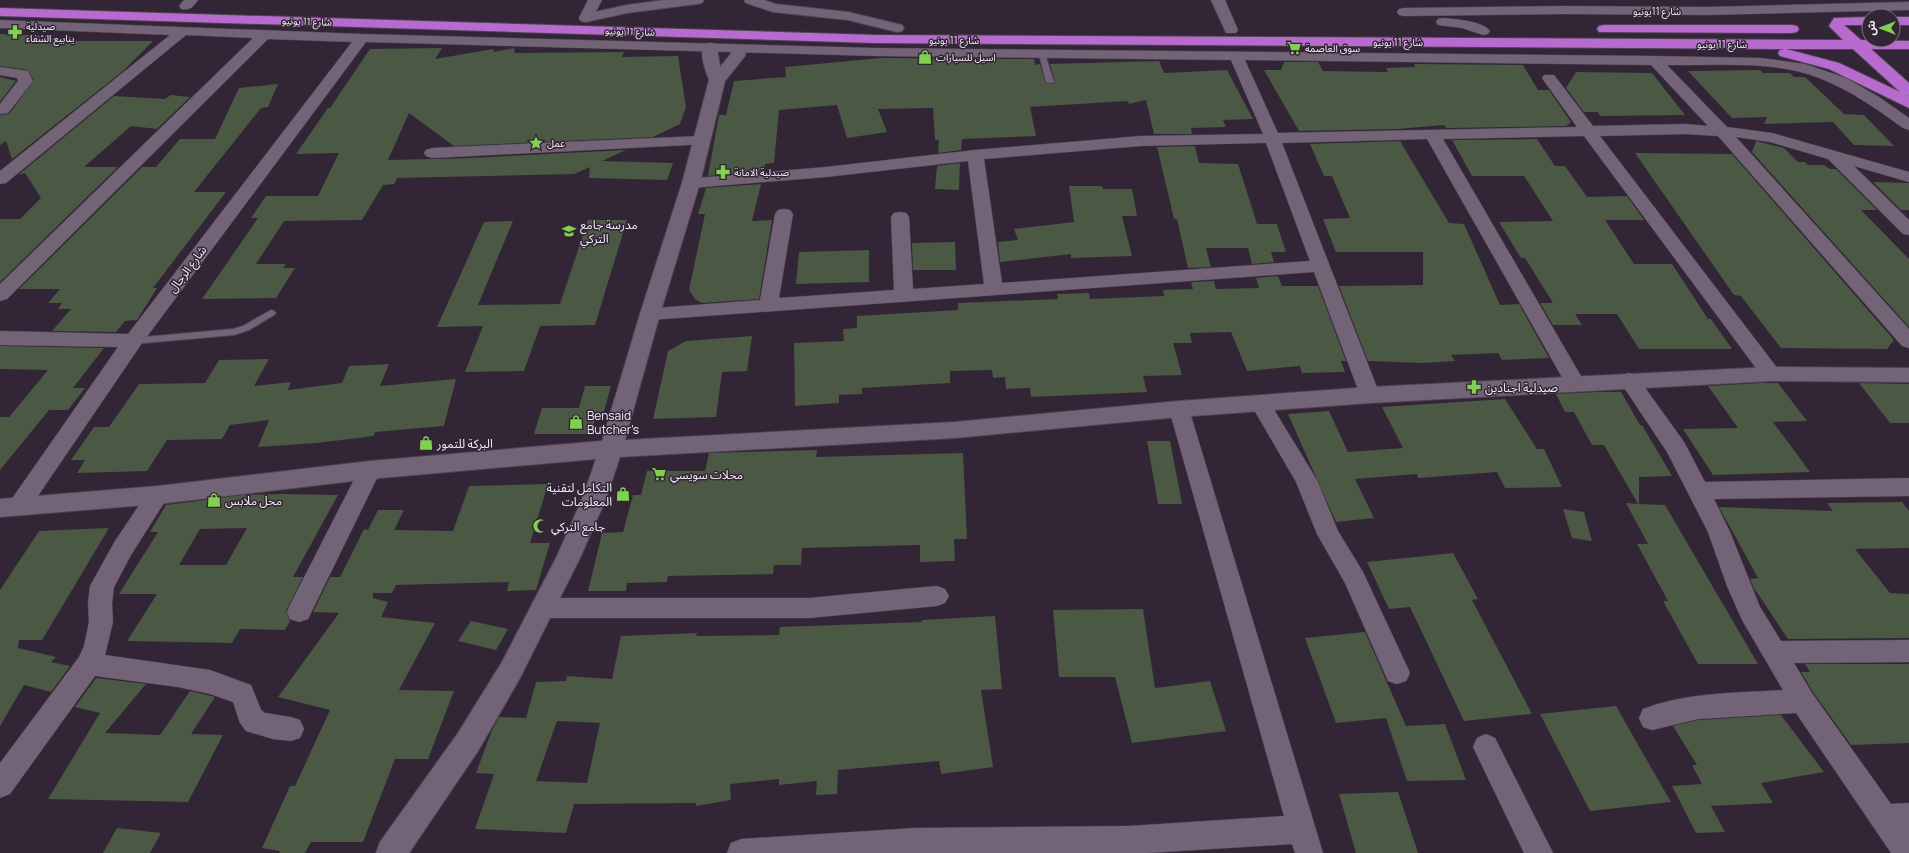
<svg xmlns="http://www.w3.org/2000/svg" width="1909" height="853" viewBox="0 0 1909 853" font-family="Manrope,'Noto Sans Arabic',sans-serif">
	<rect width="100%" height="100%" fill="#322536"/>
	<g fill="#4a5844" fill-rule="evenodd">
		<path d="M0,34L52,36L49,38L64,39L62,41H153L123,71L12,159L6,141L0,145V115L9,114L34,80L28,70L0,66Z"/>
		<path d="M442,48L435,59L493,49L494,52L514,48L515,53L624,52L622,57L678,56L686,107L680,124L653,137L454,146L409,113L388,160L471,158H470L626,150L602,161L673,163L667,180L589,178L590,167L574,174L397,178L394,184L383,185L362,220L284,221L256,264H286L283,268H295L276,298L202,299L258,218H251L266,196H318L339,153L296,154L328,108H330L370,49Z"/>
		<path d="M881,58L1034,59L1035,65L1040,64L1045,82L1052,84L1055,82L1050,64L1159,61L1164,73L1227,70L1253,119L1223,120L1226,127L1191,128L1192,134H1154L1146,100L1129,104L1128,101L1030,107L1036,136L962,139L961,150L938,153L939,140H935L933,108L878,109L887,132L847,138L837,105L779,110L774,163L765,164L764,171L708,176L719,115H726L734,81L786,77L785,67Z"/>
		<path d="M1284,62H1318L1323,71L1388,72L1386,68L1415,67L1414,64L1523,65L1538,90H1549L1571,122L1566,126L1446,128L1444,125L1397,129L1299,131L1264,70H1281Z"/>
		<path d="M1760,70L1763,73H1790L1794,77H1805L1844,114L1864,115L1894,146L1854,145L1833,122L1764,124L1767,117L1732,118L1688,71Z"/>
		<path d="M1576,72L1652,73L1685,115L1600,116L1598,112H1584L1566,88Z"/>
		<path d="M0,77L16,81L0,102Z"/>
		<path d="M278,84L268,107L261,108L194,192H226L153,288H157L137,320L125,321L116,332L52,331L71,309H58L62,303H48L60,289H19L142,167H156L180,139H215L239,88Z"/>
		<path d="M171,95L190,97L157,129L131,126L84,167H118L0,282V219H20L41,198L25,173L18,175L114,96L165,99Z"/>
		<path d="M1537,139L1555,166H1565L1587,197L1627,196L1644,220H1605L1634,264H1672L1708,319H1711L1732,349H1639L1617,314H1575L1582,325H1553L1540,303H1553L1525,258H1521L1499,222L1553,221L1524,176H1472L1452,140Z"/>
		<path d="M1400,141L1449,223L1464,224L1500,305L1519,304L1549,358L1502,360L1498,353L1451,355L1455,361L1423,363L1368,361L1339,286L1423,285V252H1336L1323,219L1350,218L1332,176H1324L1310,144Z"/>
		<path d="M1756,141L1784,148L1798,162H1805L1808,165H1824L1830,169H1836L1877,210H1861L1909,259V327L1752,152Z"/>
		<path d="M1195,146L1199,163L1238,164L1257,224H1277L1286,252H1271L1274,262L1252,264L1248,248H1206L1211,267L1188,268L1177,219H1174L1157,147Z"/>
		<path d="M1635,153L1732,154L1894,340L1887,349L1781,348L1741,296L1734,295Z"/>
		<path d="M960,163L959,190L935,189L937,166Z"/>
		<path d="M1873,182L1909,183V210H1901Z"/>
		<path d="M761,184L752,221L772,220L759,299L702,303L695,299L689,290L705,214H698L706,188Z"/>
		<path d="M1069,186H1102L1103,189H1132L1137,216H1122L1132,256L1071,258V254L1000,262L998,242L1018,240L1014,229L1074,222Z"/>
		<path d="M588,220H627L595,325L540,326L524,371L465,372L483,326L437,327L484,222L513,221L478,305L560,304Z"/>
		<path d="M955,242L956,270H913L912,243Z"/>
		<path d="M869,250V282L796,284L799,252Z"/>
		<path d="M1278,276L1282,286H1318L1346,361H1341L1345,372L1302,373L1300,366L1247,371L1231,332L1190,333L1192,343H1173L1182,375L1143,376L1147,392L1031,397L1030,388L1006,389L1005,377L993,378L992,370L950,371V383L862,388V394L839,395V403L795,406L794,343L844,341L843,329L857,328V316L958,310V303L1058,299L1057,294L1089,293L1090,299L1164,296L1163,290L1193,289L1191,282L1214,281L1216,289L1259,288L1256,278Z"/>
		<path d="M752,336L747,371L722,372L716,417L653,419L668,351L686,341Z"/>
		<path d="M0,346L104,348L73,388H85L68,410H49L0,470V417H9L48,370L0,369Z"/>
		<path d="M269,359L254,386L291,382L288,390L342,383L349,366L389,364L380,386L456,379L444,426L375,432L374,436L317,443L258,447L269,420L230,425L222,439L167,440L147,471L77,473L85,460H71L94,427H109L139,384L205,383L219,360Z"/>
		<path d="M1761,383H1778L1807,421L1773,422L1810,472L1713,475L1683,429L1738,428L1708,386Z"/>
		<path d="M1859,383L1909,384V423H1890Z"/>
		<path d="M585,386H611L603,415H596L591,434H534L542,408H579Z"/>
		<path d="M1597,392H1621L1640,425H1642L1672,476L1639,477V504L1665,505L1758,664H1698L1663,601H1668L1637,544H1648L1626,503L1638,504L1604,445H1592L1574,412H1565L1556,394Z"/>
		<path d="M1505,399L1537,449H1544L1562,487L1505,488L1497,472L1418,478L1417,474L1355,479L1374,518L1336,522L1288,414L1329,411L1348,452L1403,448L1382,407Z"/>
		<path d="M1147,441H1170L1182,504H1158Z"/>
		<path d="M817,450L816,457L963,453L967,539H954L955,561L920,562V545L802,548L801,565H774L773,574L668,576L667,582L627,583L626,591H588L602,533L623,532L633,495H641L647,471H705L709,453Z"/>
		<path d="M548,484L530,543H550L536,590L507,591L509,582L396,585L392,593H373V598L388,602L381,617L435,623L399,690L454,691L428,759H395L363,842H311L305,853H279L280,851L262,848L290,786H295L330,710L278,697L339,613L313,612L330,577H340L364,529L368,530L378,510H404L394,530L453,531L469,486Z"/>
		<path d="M283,494L338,495L293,577H303L286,611L290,621L285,630L240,629L232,643L127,641L157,594H119L158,532H150L166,505L243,495ZM247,528L226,565H179L200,529Z"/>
		<path d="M1902,502L1909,511V548L1855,549L1890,593L1909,594V638L1788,639L1754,588L1750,579L1758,578L1719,507L1833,511L1827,503Z"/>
		<path d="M1563,509L1584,512L1592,541L1572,538Z"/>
		<path d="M109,528L42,640H19L18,648L56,657L51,662L70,666L51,692L24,685L0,726V590L39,531Z"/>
		<path d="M1453,553L1478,599L1472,600L1532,714L1464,721L1410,607L1389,609L1367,562Z"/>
		<path d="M1143,609L1155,688L1210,681L1226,731L1132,743L1115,677H1059L1053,610Z"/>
		<path d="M995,616L1002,689L981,690L993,767L941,774L939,761L838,770L837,794L816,795L817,781L779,785V779L730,784L731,800L696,806V803L574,804L566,833L475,829L494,774L476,773L492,730L499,717L526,718L536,682L566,681L567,676L612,679L621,636L697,633L696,636L779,635L780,627L922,622V620ZM557,721L600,723L587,783L536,781Z"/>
		<path d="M471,621L508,629L496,650L458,641Z"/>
		<path d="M1365,632L1406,726L1445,724L1466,780L1407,781L1386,718L1336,723L1305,638Z"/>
		<path d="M1805,664H1909V743L1851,745L1813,692L1801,672H1810Z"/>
		<path d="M96,678L146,684L105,733L160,735L190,691L215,697L191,734L223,735L188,802L48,799L100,713L75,707Z"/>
		<path d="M1616,706L1641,750L1671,802L1590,811L1540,714Z"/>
		<path d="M1781,715L1824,772L1761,783L1773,803L1711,806L1725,832L1696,833L1672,786L1702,784L1692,765H1697L1673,726L1698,720Z"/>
		<path d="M1398,792L1418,853H1356L1339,794Z"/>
		<path d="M117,828L161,833L150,853H103Z"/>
	</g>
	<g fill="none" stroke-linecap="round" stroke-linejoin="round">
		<defs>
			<g id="lane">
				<path d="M1042,52L1045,54L1054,82L1052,83L1046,82L1039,54Z"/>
				<path d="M271,310L274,311L276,313L274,315L249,330L234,335L133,344L128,341L133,338L233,329L243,326Z"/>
			</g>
			<g id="street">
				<path d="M184,0H198C193,7 190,11 181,9L179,6Z"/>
				<path d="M588,0H602L591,21H581L579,18Z"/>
				<path d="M1211,0H1225L1238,30L1236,33H1226Z"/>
				<path d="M1909,2V10L1706,15L1564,14L1404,16L1399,15L1397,12L1399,9L1404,8L1564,6L1706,7Z"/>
				<path d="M1443,18C1455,19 1483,21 1490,31L1488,34L1483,35L1462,28L1438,25L1436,22L1438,19Z"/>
				<path d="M0,20L362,34L876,48L1654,56L1761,58L1805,64L1846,78L1879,97L1909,118V130L1903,128C1877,109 1850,90 1819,78C1774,60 1716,66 1667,65L1727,127L1772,133L1909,172V182L1854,166L1909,220V235L1903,234L1828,159L1770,142L1736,137L1909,329V348L1902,346L1718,136L1686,134L1600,136L1778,369L1781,374L1778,379L1771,381L1764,379L1584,136L1443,139L1585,383L1582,388L1575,390L1568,388L1427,139L1282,143L1380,395L1377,400L1370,402L1363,400L1360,395L1314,272L650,320L643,319L641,314L643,309L760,300L775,214L778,210L784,209L790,210L793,214L779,298L894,290L891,217L894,213L900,212L906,213L909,217L913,289L984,284L968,161L826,177L691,188L685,187L683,183L685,179L826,167L975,150L1141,136L1263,134L1231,60L876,56L366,42L140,346L27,512L19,515L11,512L8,506L11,500L118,347L0,345V331L128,334L352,42L268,39L7,299L0,301V284L253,38L186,35L6,183L0,184V171L170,35L0,28ZM1245,60L1651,65L1708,126L1686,124L1593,126L1554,75H1544L1542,78L1577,127L1278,133ZM1266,143L1310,261L1002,283L984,159L1141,146Z"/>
				<path d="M0,67L28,71L33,81L8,113L0,114V104L18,81L17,78L0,75Z"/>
				<path d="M702,136L708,138L710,141L708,144L432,158L426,156L424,153L426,150L432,148Z"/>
				<path d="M1629,373L1636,375L1684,442L1705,482L1909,478V496L1714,499L1730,532L1760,607L1781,641L1909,640V662L1794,663L1812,693L1891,804L1909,803V853H1891L1796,713L1698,719L1652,730L1643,727L1639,718L1643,709C1687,692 1736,693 1783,690L1742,620L1727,586L1708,532L1667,452L1619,380L1622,375Z"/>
				<path d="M1260,396L1267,398L1317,480L1338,531L1363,572L1410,673L1406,681L1397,684L1388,681L1345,583L1317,534L1296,482L1250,403L1253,398Z"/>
				<path d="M1179,401L1186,404L1189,409L1323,853H1295L1292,844L1148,853H727L731,843L741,839L915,828L1129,826L1284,816L1169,409L1172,404Z"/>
				<path d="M370,462L378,464L381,470L308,619L299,622L290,619L287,612L290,605L362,464Z"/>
				<path d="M158,486L166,489L169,495L131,555L114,587L112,604L113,622L105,655L210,670L251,685L261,710L265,713L291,717L300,720L304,729L300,738L291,741L273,739L246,731L240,723L233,702L210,694L178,687L95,676L10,794L0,798V763L79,657L84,646L89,622L88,604L90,586L115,541L150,489Z"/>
				<path d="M937,586L945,589L949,596L945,603L937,606L809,618H543L534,615L531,608L534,601L543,598H809Z"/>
				<path d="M1486,734L1495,738L1553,853H1524L1473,747L1477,738Z"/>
			</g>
			<g id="secondary">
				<path d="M664,0H704L702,3L697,4L627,13L586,22L581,21L579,18L581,15L627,5Z"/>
				<path d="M744,0H764L775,4L848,12L902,25L904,28L902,31L897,32L848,20L773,12L746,3Z"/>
				<path d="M710,43L715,44L717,47L720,67L730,55L734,45H744L746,48L745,56L725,81L700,183L660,314L625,440L955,422L1179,401L1370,387L1771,367L1909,368V382L1771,381L1370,403L1179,417L955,438L620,457L606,499L580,558L520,678L478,751L409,853H376L380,842L458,733L502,662L557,556L582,499L596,459L370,479L158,504L0,517V499L158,486L370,461L602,441L640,314L682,183L709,80C706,70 698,54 705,44Z"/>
			</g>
			<g id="highway">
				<path d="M0,8L875,35L1843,40L1829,26L1834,18L1869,17V25H1844L1861,40L1909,41V49H1871L1909,83V96L1907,95L1909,96V108L1829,69L1780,56L1778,53L1780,50L1784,49L875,43L0,16ZM1786,49H1853L1900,92L1839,63Z"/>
				<rect x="1893" y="17" width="16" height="8"/>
				<path d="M1604,25H1792L1797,26L1799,29L1797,32L1792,33L1599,32L1597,29L1599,26Z"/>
			</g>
		</defs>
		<use href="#lane" stroke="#4f4352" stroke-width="2"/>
		<use href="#street" stroke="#4f4352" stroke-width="1"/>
		<use href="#secondary" stroke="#4f4352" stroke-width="2"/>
		<use href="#highway" stroke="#4f4352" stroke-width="2"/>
		<use href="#lane" fill="#736377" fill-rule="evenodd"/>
		<use href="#street" fill="#736377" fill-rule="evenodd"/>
		<use href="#secondary" fill="#736377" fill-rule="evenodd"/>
		<use href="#highway" fill="#b86bce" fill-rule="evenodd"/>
	</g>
	<defs>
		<symbol id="pharmacy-bare" viewBox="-9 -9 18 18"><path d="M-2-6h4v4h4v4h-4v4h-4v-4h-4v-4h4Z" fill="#82d04f" stroke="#322536" stroke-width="2.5" paint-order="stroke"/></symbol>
		<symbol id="supermarket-bare" viewBox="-9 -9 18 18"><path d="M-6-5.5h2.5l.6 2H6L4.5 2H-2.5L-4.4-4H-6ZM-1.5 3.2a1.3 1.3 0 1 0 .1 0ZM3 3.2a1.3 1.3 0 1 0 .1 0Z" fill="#82d04f" stroke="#322536" stroke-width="2.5" paint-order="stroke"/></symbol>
		<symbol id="shop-bare" viewBox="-9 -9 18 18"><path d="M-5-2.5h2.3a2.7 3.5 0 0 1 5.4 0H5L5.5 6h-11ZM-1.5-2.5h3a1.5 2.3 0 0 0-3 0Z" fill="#82d04f" stroke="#322536" stroke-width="2.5" paint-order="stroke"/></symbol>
		<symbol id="sight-bare" viewBox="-9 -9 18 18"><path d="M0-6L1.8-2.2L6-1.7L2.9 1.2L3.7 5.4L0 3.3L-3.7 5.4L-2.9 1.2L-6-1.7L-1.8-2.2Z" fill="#82d04f" stroke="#322536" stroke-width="2.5" paint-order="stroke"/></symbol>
		<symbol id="school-bare" viewBox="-9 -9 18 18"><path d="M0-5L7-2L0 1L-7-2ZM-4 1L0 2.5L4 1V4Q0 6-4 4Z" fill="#82d04f" stroke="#322536" stroke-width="2.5" paint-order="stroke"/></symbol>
		<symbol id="mosque-bare" viewBox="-9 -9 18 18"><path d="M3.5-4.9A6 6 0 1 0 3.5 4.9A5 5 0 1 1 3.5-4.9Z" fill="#82d04f" stroke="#322536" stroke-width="2.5" paint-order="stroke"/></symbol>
	</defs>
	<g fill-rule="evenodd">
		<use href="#pharmacy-bare" x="5" y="22" width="20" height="20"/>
		<use href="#supermarket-bare" x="1284" y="38" width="20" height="20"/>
		<use href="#shop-bare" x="915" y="47" width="20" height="20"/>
		<use href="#sight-bare" x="526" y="133" width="20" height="20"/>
		<use href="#pharmacy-bare" x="713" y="162" width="20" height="20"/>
		<use href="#school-bare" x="559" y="221" width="20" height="20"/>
		<use href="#pharmacy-bare" x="1464" y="377" width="20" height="20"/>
		<use href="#shop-bare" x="566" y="412" width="20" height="20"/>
		<use href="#shop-bare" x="416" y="433" width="20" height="20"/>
		<use href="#supermarket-bare" x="649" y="464" width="20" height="20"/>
		<use href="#shop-bare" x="613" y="484" width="20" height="20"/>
		<use href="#shop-bare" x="204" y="490" width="20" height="20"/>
		<use href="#mosque-bare" x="530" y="516" width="20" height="20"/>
	</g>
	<g text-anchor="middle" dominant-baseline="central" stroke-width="3" stroke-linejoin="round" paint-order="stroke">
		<g font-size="10" fill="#f5ecf8" stroke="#322536">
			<text x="1657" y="11">شارع 11يونيو</text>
			<text transform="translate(307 21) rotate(2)">شارع 11 يونيو</text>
			<text transform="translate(630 31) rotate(2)">شارع 11 يونيو</text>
			<text x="954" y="40">شارع 11 يونيو</text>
			<text x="1398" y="42">شارع 11 يونيو</text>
			<text x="1722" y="44">شارع 11 يونيو</text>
		</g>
		<g font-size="10" fill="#f5ecf8" stroke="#322536" text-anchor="start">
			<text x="26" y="26">صيدلية<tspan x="26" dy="12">ينابيع الشفاء</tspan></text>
			<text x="1305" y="48">سوق العاصمة</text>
			<text x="936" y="57">اسيل للسيارات</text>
			<text x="547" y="143">عمل</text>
			<text x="734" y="172">صيدلية الامانة</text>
		</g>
		<g font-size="12" fill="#f5ecf8" stroke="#322536" text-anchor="start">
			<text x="580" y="224">مدرسة جامع<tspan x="580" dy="14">التركي</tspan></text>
			<text x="1485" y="387">صيدلية اجنادين</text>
			<text x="587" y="415">Bensaid<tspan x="587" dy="14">Butcher's</tspan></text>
			<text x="437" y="443">البركة للتمور</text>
			<text x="670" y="474">محلات سويسي</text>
			<text x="612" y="487" text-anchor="end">التكامل لتقنية<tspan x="612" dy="14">المعلومات</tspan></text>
			<text x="225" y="500">محل ملابس</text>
			<text x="551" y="526">جامع التركي</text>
		</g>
		<g font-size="12" fill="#f5ecf8" stroke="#322536">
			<text transform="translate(187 269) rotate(-53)">شارع الرجال</text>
		</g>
	</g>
	<g transform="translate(1881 28) rotate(270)"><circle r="19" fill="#322536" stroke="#807584"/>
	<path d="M0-3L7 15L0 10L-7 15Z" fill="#82d04f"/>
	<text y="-6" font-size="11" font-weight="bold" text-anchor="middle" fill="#f5ecf8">ش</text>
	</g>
</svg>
